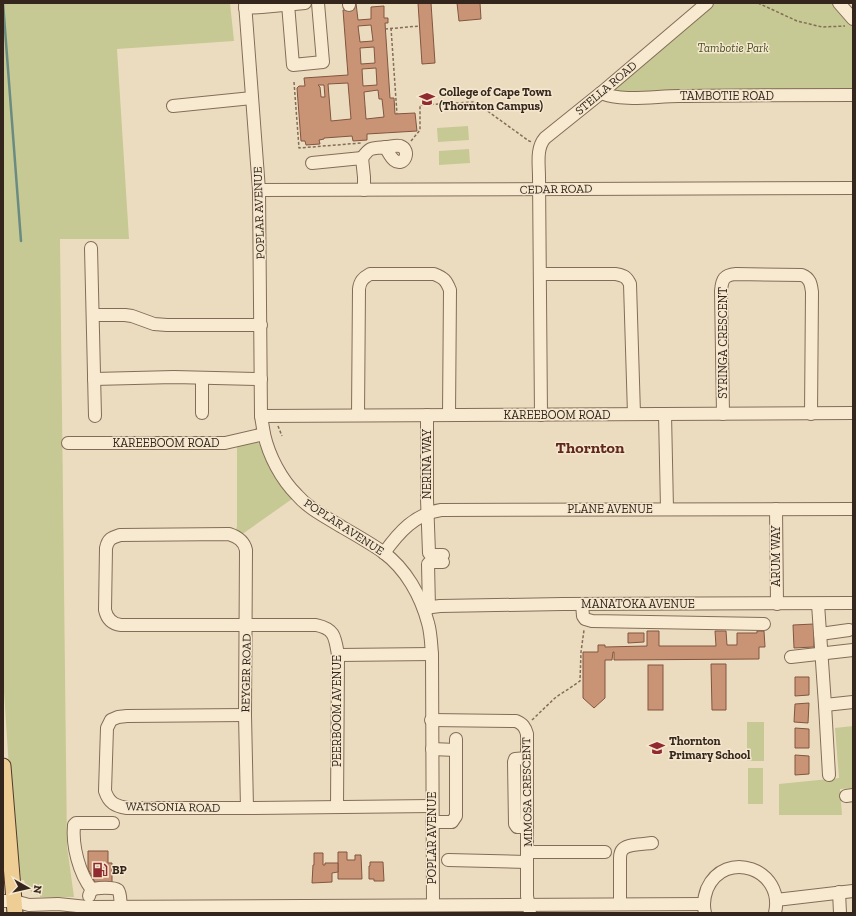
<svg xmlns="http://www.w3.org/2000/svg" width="856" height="916" viewBox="0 0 856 916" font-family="'Zilla Slab',serif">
	<rect width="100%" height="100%" fill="#ecdcbf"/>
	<g fill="#c6c993">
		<path d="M3,3H230L234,41L117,49L129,239H60L67,846L74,897H40V895C31,893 26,889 24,880H21L9,769L3,676Z"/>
		<path d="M713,3H835L853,25V91L616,92L613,90Z"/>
		<path d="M468,126L469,140L438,142L437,128Z"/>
		<path d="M469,149L470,163L439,165V151Z"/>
		<path d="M257,441L260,445C268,465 278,482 292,499L241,535L236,531L237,526V444Z"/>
		<rect x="747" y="722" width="17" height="39"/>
		<path d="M853,726V788L840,789L842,815H779V784L839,778L835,728Z"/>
		<rect x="748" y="768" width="15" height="36"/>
	</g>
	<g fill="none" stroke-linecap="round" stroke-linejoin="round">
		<path stroke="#6a8b81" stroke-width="2.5" d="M3,3L21,241"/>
	</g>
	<g fill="#c99475" stroke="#82553f" fill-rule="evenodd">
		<path d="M353,3H356L358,20L371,19V7L384,6V18H388V23H385L390,98H394L395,114L415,113L417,131L367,134V140L353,141L352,136L324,138V139L319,140L320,144L306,145L305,141H301L297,88L299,86H305L304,78L348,75L343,10L354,9ZM371,25L373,41L360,42L358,26ZM374,47L375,63L361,64L360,48ZM376,68L377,85L363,86L362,69ZM348,83L351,119L331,121L328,84ZM318,85H324L325,97H321L320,87ZM378,90L379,99H382L384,117L366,119L364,92Z"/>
		<path d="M418,3H431L435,63L422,64Z"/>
		<path d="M457,3H480L481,19L459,21Z"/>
		<path d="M814,624V647L794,648L793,625Z"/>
		<path d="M647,631H659V646H716L715,631H726L727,645H737V633H757V631H764L765,647H759V659L614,660V652H613L612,660H605V698L594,708L583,698V652H598V645H605V647L647,646Z"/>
		<path d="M628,633H644V642L628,643Z"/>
		<path d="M711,664H726V710H712Z"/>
		<rect x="648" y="665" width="15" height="45"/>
		<path d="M795,677H809V695L795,696Z"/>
		<path d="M809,703L808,723L794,722L795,704Z"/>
		<path d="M795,728L809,729V748H795Z"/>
		<path d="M795,755L809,756V774L795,775Z"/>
		<path d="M88,851H108V863H112V884H96L88,869Z"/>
		<path d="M338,852H347V860H355V855H361L362,879H338Z"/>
		<path d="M314,853H323V865H325V863H338V872L332,873V882L312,883L313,865H314Z"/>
		<path d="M370,862H383L384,881H374V879H369V866H370Z"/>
	</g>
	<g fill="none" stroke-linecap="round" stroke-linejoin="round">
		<defs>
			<g id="minor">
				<path d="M245,3L259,190L261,416C262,422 263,428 264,434C269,456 281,479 297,495C309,509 326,517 342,527C356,535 370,543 383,552C406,569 421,596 428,623C431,633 431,644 432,654L433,905"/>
				<path d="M349,3V5"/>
				<path d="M839,3L853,19"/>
				<path d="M288,4L293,65L323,62L318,3"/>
				<path d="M245,8L262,7L305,3"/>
				<path d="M601,93C623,102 655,96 679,96C737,95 795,95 853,95"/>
				<path d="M173,106L252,98"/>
				<path d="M362,158C371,146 371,149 385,147C390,147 395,145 400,146C412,150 404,168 394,160C390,157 388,151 385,147"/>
				<path d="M312,163L362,158L364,177V190"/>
				<path d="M259,190L853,188"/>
				<path d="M91,248L95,416"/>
				<path d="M540,274H616C624,276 626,276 630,284L634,414"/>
				<path d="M93,315H125L132,316L154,324L167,325H261"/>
				<path d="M202,378V413"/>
				<path d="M94,379L174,377L261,379"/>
				<path d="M665,414L667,509"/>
				<path d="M723,414L721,291C722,279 724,275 736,274L802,275C810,278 811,284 812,292L811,414"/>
				<path d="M358,415L359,289C360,281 363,278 370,274H434C444,278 446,280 450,290L449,415"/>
				<path d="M427,415V499L429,553L431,555H443"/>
				<path d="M541,415L539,177C539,164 536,148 545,138L601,93L707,3"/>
				<path d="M261,416L853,413"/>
				<path d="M68,443H225L264,434"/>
				<path d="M776,509L777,604"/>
				<path d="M384,553C399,532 415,514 441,510L853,509"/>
				<path d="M582,604L583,616L585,619L592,621L764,624"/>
				<path d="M818,604L825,705L829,775"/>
				<path d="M429,608L428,564L430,562H443"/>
				<path d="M424,609L432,607L440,606L563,604L853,603"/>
				<path d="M820,634L849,630"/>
				<path d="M338,655L432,654"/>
				<path d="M791,657L853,650"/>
				<path d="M825,705L853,702"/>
				<path d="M245,715L127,716L118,717L111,720L107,728L105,791C109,803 115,806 127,808H247L432,806"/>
				<path d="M431,720L516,721C523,724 525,727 527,734V896L530,913"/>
				<path d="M432,749L456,750"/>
				<path d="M527,758L515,759L514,762L515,824L517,827H527"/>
				<path d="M846,796L853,795"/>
				<path d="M247,808L245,715L246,550C244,541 238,537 229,534L120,535C111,538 108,539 106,548L105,610C107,619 112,624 121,625H316C335,629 335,637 338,655L337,807"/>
				<path d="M432,822H452L456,816V739"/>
				<path d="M527,852H605"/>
				<path d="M448,860L527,862"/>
				<path d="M92,890C79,873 72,846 74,825L76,823H113"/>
				<path d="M839,892L840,913"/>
				<path d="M89,896C90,893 90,892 92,890C95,887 114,887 118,890C121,894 120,902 121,906"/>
				<path d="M776,900L853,891"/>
				<path d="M3,901H14L29,905L58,904L87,907L704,904"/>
				<path d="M620,904V858C620,855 621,851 623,849C628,844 645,844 652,843"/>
				<path d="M705,913C703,905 704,897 707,889C725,848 785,869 775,913"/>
			</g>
			<path id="major" d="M3,766L15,913"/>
		</defs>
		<use href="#minor" stroke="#846d58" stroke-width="14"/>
		<use href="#major" stroke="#513b2c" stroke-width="17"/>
		<g stroke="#846d58" stroke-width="1.5" stroke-dasharray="3 2" stroke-linecap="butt">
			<path d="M758,3L797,21L822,27L845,26"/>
			<path d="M391,28L397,114"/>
			<path d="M385,29L420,26"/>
			<path d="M294,82L299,148L361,143"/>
			<path d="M411,141L420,130V105L475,102L529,141L532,142"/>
			<path d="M278,426L282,436"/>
			<path d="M532,720L556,697L570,688L580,681L581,652L584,630"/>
		</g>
		<use href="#minor" stroke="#f7ead1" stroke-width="12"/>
		<use href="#major" stroke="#efce96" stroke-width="15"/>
	</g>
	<defs>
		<symbol id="university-bare" viewBox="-9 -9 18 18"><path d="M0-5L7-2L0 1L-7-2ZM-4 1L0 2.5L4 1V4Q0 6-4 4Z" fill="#912a30" stroke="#f4e7ce" stroke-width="2.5" paint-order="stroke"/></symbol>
		<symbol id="school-bare" viewBox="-9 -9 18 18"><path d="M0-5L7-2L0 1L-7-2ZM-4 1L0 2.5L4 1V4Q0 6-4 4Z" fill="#912a30" stroke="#f4e7ce" stroke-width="2.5" paint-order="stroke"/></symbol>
		<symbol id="fuel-bare" viewBox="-9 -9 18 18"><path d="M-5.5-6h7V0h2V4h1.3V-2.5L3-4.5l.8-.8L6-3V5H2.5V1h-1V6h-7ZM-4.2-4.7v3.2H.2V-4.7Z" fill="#912a30" stroke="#f4e7ce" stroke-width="2.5" paint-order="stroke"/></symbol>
	</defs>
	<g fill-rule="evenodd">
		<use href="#university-bare" x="416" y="88" width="22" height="22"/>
		<use href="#school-bare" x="646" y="737" width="22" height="22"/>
		<use href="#fuel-bare" x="89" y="859" width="22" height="22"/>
	</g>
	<g text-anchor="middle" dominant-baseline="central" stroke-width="3" stroke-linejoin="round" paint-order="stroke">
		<g font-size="12" font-style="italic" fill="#474f23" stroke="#f4e7ce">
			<text x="733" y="48">Tambotie Park</text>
		</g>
		<g font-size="12" fill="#34261c" stroke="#f4e7ce">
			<text transform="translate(606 88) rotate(-40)">STELLA ROAD</text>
			<text x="727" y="96">TAMBOTIE ROAD</text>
			<text transform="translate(556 189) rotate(-1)">CEDAR ROAD</text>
			<text transform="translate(259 213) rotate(-92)">POPLAR AVENUE</text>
			<text transform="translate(723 343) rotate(-90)">SYRINGA CRESCENT</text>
			<text x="557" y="415">KAREEBOOM ROAD</text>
			<text x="166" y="443">KAREEBOOM ROAD</text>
			<text transform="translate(427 464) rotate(-90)">NERINA WAY</text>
			<text x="610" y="509">PLANE AVENUE</text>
			<text transform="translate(344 527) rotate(33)">POPLAR AVENUE</text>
			<text transform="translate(776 556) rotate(-90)">ARUM WAY</text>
			<text x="638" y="604">MANATOKA AVENUE</text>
			<text transform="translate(246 673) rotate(-89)">REYGER ROAD</text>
			<text transform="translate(337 711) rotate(-90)">PEERBOOM AVENUE</text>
			<text transform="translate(527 792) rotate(-91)">MIMOSA CRESCENT</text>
			<text transform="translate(173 807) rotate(1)">WATSONIA ROAD</text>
			<text transform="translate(432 838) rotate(-90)">POPLAR AVENUE</text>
		</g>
		<g font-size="12" font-weight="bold" fill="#34261c" stroke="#f4e7ce" text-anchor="start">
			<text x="439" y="92">College of Cape Town<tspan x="439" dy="14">(Thornton Campus)</tspan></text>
			<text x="669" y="741">Thornton<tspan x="669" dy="14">Primary School</tspan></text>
			<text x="112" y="870">BP</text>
		</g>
		<g font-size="16" font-weight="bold" fill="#5f271d" stroke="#f4e7ce">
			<text x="590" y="447">Thornton</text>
		</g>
	</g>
	<rect width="856" height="916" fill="none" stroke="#34261c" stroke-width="8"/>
	<g transform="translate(28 888) rotate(98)" stroke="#f4e7ce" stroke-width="3" paint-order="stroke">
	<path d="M0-3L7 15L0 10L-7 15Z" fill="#34261c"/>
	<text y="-6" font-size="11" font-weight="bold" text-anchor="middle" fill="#34261c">N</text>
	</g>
</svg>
